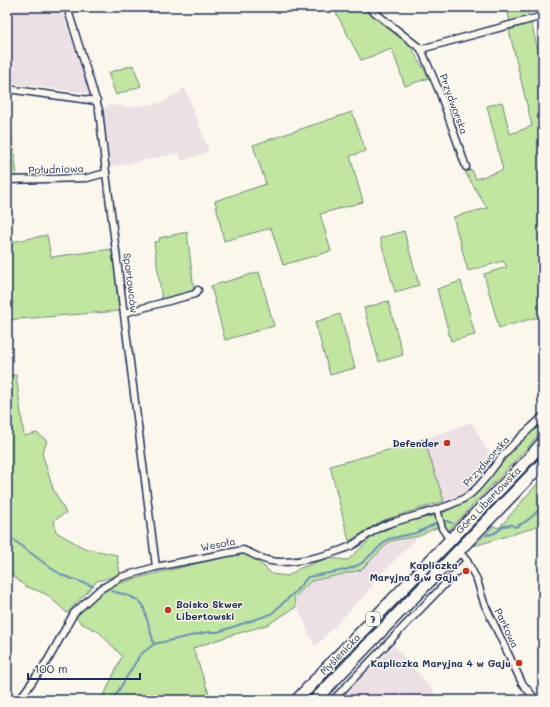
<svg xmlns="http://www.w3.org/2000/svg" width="550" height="707" viewBox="0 0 550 707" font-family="Mali,sans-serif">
	<rect width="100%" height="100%" fill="#fbf7ec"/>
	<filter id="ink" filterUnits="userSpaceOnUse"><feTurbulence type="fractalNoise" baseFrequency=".025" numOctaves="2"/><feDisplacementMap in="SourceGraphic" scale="8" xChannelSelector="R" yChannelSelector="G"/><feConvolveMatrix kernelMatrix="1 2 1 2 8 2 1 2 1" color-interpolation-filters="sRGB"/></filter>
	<g filter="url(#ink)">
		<g fill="#ede0e5">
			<path d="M7,7H61L89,93L7,83Z"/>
			<path d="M184,87L209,151L182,161L180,153L109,167L103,111L108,105L131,107L161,103L179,93Z"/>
			<path d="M472,422L494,463L466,492L444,501L424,439Z"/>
			<path d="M419,536L373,582L374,584L369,590L315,647L294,599L311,581L361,570L390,541Z"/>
			<path d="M394,645L441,700H338L371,668Z"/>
		</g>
		<g fill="#c0e6a0" stroke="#6e8a7f">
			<path d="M333,7H362L408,42L429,78L405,86L392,49L361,60Z"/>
			<path d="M507,7H527L529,17L510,22Z"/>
			<path d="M531,23L543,68V327L538,317L499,328L484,274L507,267L503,261L468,271L453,217L487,208L465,172L472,170L476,179L503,170L487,106L502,102L510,134L532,126L509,30Z"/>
			<path d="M133,65L141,86L116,95L108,73Z"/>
			<path d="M352,112L366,151L350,156L363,202L320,214L331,251L283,265L271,228L224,241L215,201L266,184L253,145Z"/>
			<path d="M7,133H12L17,176L7,177Z"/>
			<path d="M404,231L419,285L395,292L380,238Z"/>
			<path d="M187,232L194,290L162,300L154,242L160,241L159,238Z"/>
			<path d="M47,235L51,257L113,249L119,311L7,320V243Z"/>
			<path d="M259,272L274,326L225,340L211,286Z"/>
			<path d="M461,281L475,335L451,341L437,289Z"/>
			<path d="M388,301L403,355L379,362L364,308Z"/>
			<path d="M340,314L355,368L330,375L315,322Z"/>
			<path d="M16,375L24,436L37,433L47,441L42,453L53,489L66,513L54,520L56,532L84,548L117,555L120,575L97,581L67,613L46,594L25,586L7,571V376Z"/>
			<path d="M543,420V429L530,445L449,530C444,527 441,520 442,514L446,511L468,499L480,489L503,459Z"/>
			<path d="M424,439L444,501L384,520L349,541L330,466L399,447Z"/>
			<path d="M543,477V521L533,528L474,546L494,526L499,528Z"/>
			<path d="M435,515L438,527L419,536L390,541L361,570L311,581L294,598L296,607L267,625L232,635L193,648L211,700H98L105,693L122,656L99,632L81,623L76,618L80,611L102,591L111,586L141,577L244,552L265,567L272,574L288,576L300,568L328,558L348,560L377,533L400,524Z"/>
		</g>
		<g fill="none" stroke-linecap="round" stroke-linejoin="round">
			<g stroke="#6b91bd" stroke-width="2">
				<path d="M446,521L452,523"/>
				<path d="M7,535L52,569L64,576L93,586"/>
				<path d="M486,535C493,535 498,532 503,526L512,525L515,527C529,521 533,516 543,505"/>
				<path d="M111,591C122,594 135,596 143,605L154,644"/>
				<path d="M114,700L117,693L140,655L154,644L208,632H218L271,614L295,592L308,577L345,570L354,567L362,563L388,539L416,533L437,523"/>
			</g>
			<defs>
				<g id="street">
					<path d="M67,7L99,110L106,173L156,567"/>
					<path d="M368,7L421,49L440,93L466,167"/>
					<path d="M421,49L543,16"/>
					<path d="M7,89L97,101"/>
					<path d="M7,180L87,178L106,173"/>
					<path d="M124,313L195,294L198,290"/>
					<path d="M437,509L442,528L450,540"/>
					<path d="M467,561L477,580L484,603L513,664L522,683L536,700"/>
					<path d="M19,700L48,660L74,613L99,590L121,577L156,567L243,550C252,553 260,559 271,561C292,565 331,555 351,546C362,540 372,530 385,525C410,516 446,510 468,496C483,485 493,466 506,452C517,439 531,429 543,416"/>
					<path d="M333,700L467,561L459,551"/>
				</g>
				<g id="highway">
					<path d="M297,700L334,660L522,466L543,442"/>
					<path d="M315,700L543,463"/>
				</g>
			</defs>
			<use href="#street" stroke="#1b2f5e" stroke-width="9"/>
			<use href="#highway" stroke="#1b2f5e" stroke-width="14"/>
			<use href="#street" stroke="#fbf7ec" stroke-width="6"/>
			<use href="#highway" stroke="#fbf7ec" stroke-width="11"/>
		</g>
	</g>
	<g fill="#c8321e" stroke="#fbf7ec" stroke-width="1.5">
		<circle cx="447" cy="443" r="4"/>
		<circle cx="466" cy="571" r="4"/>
		<circle cx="168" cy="610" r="4"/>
		<circle cx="519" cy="663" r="4"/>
	</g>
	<g text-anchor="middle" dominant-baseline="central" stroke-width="3" stroke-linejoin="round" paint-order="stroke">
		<rect fill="#fbf7ec" stroke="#5e6b89" stroke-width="1" x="366" y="612" width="14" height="14" rx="3"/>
		<g font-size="9" font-weight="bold" fill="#1b2f5e">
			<text x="373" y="619">7</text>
		</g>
		<g font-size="10" fill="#1b2f5e" stroke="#fbf7ec">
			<text transform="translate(454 104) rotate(70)">Przydworska</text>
			<text transform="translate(56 169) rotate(-2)">Południowa</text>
			<text transform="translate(131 283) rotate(83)">Sportowców</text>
			<text transform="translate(486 461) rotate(-48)">Przydworska</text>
			<text transform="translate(488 500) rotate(-46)">Góra Libertowska</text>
			<text transform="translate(218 544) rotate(-11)">Wesoła</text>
			<text transform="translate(507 628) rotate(65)">Parkowa</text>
			<text transform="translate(340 654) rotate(-46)">Myślenicka</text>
		</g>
		<g font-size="10" font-weight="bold" fill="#1b2f5e" stroke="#fbf7ec" text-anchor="end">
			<text x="439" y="443">Defender</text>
			<text x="458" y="565">Kapliczka<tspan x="458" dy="12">Maryjna 3 w Gaju</tspan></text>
			<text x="176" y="604" text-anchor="start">Boisko Skwer<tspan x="176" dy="12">Libertowski</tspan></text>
			<text x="511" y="663">Kapliczka Maryjna 4 w Gaju</text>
		</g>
	</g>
	<rect width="550" height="707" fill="none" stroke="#fbf7ec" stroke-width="24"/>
	<rect x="12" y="12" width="526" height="683" fill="none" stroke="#1b2f5e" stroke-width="1.5" filter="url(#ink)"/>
	<path d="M28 673v6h112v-6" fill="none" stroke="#1b2f5e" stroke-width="2"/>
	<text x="34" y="673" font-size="12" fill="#1b2f5e" stroke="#fbf7ec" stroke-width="3" paint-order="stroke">100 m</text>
</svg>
